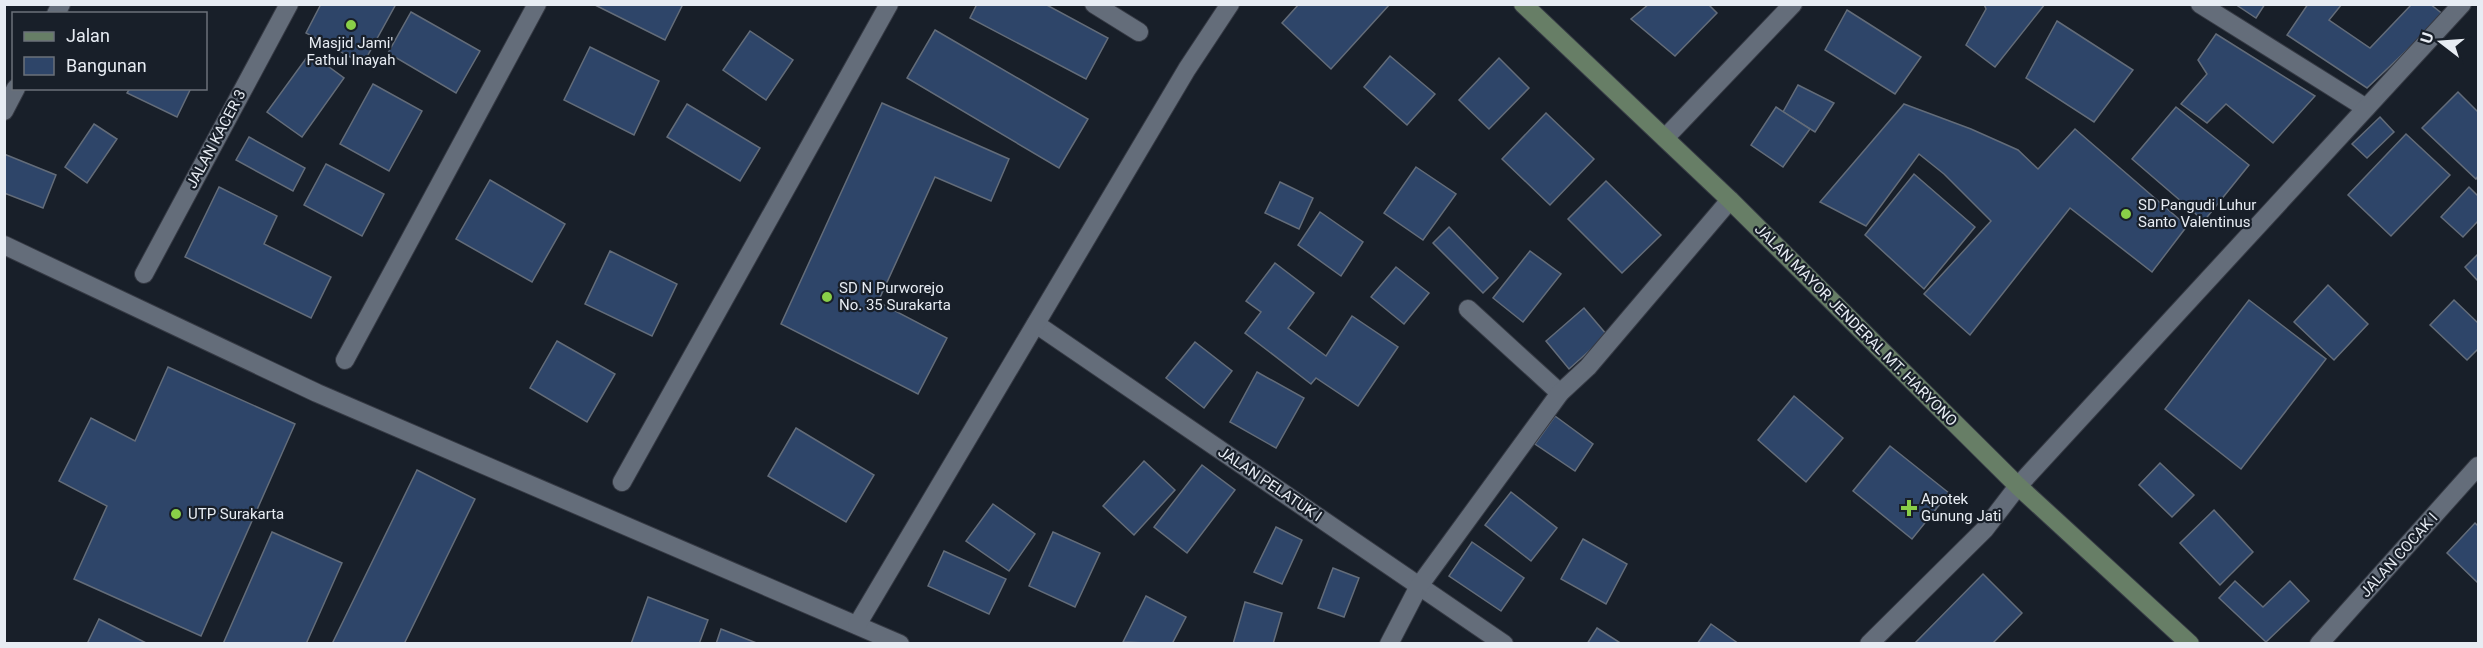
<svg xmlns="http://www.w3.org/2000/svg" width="2483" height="648" viewBox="0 0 2483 648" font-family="Roboto,sans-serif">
	<rect width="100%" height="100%" fill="#181f29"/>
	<g fill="#2e4569" stroke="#636c79" stroke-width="1.5">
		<path d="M321,4H396L363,64L306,33Z"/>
		<path d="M593,4H683L665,40Z"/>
		<path d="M977,4H1045L1108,38L1086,79L970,18Z"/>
		<path d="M1299,4H1390L1331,69L1282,23Z"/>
		<path d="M1649,4H1708L1717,13L1675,56L1631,19Z"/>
		<path d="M1984,4H2045L1995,67L1966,45L1986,9Z"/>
		<path d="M2235,4H2265L2256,18Z"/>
		<path d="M2308,4H2342L2329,20L2370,48L2412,4H2430L2444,15L2367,88L2287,35Z"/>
		<path d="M1847,10L1921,57L1895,94L1825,50Z"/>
		<path d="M411,12L480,51L456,93L388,53Z"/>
		<path d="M2057,21L2133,70L2094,122L2026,78Z"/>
		<path d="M935,30L1088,119L1059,168L907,78Z"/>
		<path d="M750,31L793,60L766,100L723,70Z"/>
		<path d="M2216,34L2315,96L2273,143L2226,104L2207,123L2181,104L2207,74L2198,60Z"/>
		<path d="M590,47L659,81L634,135L564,100Z"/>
		<path d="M310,53L344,78L302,137L267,112Z"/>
		<path d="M1390,56L1435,94L1407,125L1364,87Z"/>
		<path d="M1499,58L1529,88L1489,129L1459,100Z"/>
		<path d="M373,84L422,111L389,171L340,144Z"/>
		<path d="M1798,85L1834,103L1815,132L1783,112Z"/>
		<path d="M130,88H191L177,117L127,93Z"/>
		<path d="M2458,92L2478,112V176L2476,179L2422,128Z"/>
		<path d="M882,103L1009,159L991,201L935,177L878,302L947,338L918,394L781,324Z"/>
		<path d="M687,104L760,148L740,181L667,137Z"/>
		<path d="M1904,104L1971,129L2018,150L2038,169L2075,129L2187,226L2152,272L2070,208L1970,335L1924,294L1991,221L1944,174L1919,154L1866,226L1820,202Z"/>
		<path d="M1776,107L1810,129L1783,167L1751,145Z"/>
		<path d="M2176,107L2249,165L2204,221L2132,159Z"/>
		<path d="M1546,113L1594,159L1550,205L1502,159Z"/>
		<path d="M2380,117L2394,132L2367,158L2352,144Z"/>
		<path d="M94,124L117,139L87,183L65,167Z"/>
		<path d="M2406,134L2450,175L2391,236L2348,195Z"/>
		<path d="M249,137L305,168L293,191L236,160Z"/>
		<path d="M4,154L56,175L43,208L4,193Z"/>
		<path d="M326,164L384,194L362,236L304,205Z"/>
		<path d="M1416,167L1456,194L1423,240L1384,213Z"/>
		<path d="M1914,174L1975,227L1924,289L1865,235Z"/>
		<path d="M490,180L565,224L532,282L456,239Z"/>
		<path d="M1606,181L1661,235L1622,273L1568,219Z"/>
		<path d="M1280,182L1313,198L1299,229L1265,213Z"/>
		<path d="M219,187L277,216L264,244L331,277L311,318L185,257Z"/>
		<path d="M2469,187L2478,196V221L2463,237L2441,217Z"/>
		<path d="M1320,212L1363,242L1341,276L1298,245Z"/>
		<path d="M1449,227L1498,278L1483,293L1433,243Z"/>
		<path d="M610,251L677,284L652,336L585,304Z"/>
		<path d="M1530,251L1561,274L1523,322L1493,298Z"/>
		<path d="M2478,254V281L2465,267Z"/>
		<path d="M1275,263L1314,293L1288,328L1326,356L1352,316L1398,347L1358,406L1316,378L1311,384L1245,333L1261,312L1246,301Z"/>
		<path d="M1396,267L1429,293L1404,324L1371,297Z"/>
		<path d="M2328,285L2368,324L2334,360L2294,322Z"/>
		<path d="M2249,300L2326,359L2241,469L2165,409Z"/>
		<path d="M2454,300L2478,323V349L2467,360L2430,325Z"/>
		<path d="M1584,308L1607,335L1569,369L1546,341Z"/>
		<path d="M557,341L615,374L587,422L530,388Z"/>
		<path d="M1195,342L1232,371L1204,408L1166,378Z"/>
		<path d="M168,367L295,424L201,636L74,579L107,506L59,481L91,418L135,441Z"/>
		<path d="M1257,372L1304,398L1276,448L1230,422Z"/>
		<path d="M1794,396L1843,438L1806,482L1758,440Z"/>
		<path d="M1555,416L1593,444L1575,471L1535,444Z"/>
		<path d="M796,428L874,475L846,522L768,476Z"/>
		<path d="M1890,446L1949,493L1912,539L1853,491Z"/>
		<path d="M1144,461L1175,490L1134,535L1103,506Z"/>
		<path d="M2160,463L2194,495L2172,517L2139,485Z"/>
		<path d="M1202,465L1235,490L1187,553L1154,527Z"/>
		<path d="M417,470L475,499L404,644H332Z"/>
		<path d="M1511,492L1557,528L1531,561L1485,525Z"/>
		<path d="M993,504L1035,534L1009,571L966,541Z"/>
		<path d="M2214,510L2253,552L2220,585L2180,543Z"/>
		<path d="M2475,523L2478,526V583L2447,553Z"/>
		<path d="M1276,527L1302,540L1282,584L1254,572Z"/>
		<path d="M272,532L342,563L306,644H223Z"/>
		<path d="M1053,532L1100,553L1075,607L1029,586Z"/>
		<path d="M1583,539L1627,564L1606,604L1561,579Z"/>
		<path d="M1472,542L1524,578L1501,611L1449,576Z"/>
		<path d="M944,551L1006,579L989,614L928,586Z"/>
		<path d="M1333,568L1359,578L1344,617L1318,608Z"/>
		<path d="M1983,574L2022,613L1992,644H1918L1916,642Z"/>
		<path d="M2235,581L2263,607L2290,581L2309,601L2266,642L2219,598Z"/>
		<path d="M1146,596L1186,617L1172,644L1123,642Z"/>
		<path d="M648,597L708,620L699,644H631Z"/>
		<path d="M1245,602L1282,613L1273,644H1233Z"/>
		<path d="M99,619L148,644H87Z"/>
		<path d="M1711,624L1739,644H1697Z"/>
		<path d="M1597,628L1622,644H1587Z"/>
		<path d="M721,629L759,644H716Z"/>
	</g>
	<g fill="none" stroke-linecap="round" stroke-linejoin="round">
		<defs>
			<g id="street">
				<path d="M1094,4L1139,32"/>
				<path d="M2200,4L2366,108"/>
				<path d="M56,14L61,4"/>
				<path d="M4,111L16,88"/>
				<path d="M1665,138L1793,4"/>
				<path d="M4,245L317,393L900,644"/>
				<path d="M144,274L289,4"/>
				<path d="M1468,309L1560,393"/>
				<path d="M1036,324L1504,644"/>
				<path d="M345,360L537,4"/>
				<path d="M622,482L889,4"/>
				<path d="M857,625L1187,69L1230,4"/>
				<path d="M1389,644L1419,586L1560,393L1588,367L1730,200"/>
				<path d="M1869,644L1985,529L2018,486L2462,4"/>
				<path d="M2319,644L2478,466"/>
			</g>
			<path id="secondary" d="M1523,4L1730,200L2018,486L2190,644"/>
		</defs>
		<use href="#street" stroke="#363a44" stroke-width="20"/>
		<use href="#secondary" stroke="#363a44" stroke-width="20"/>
		<use href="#street" stroke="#646d7a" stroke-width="18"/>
		<use href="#secondary" stroke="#677e66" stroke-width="18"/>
	</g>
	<g fill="#89cf48" stroke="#181f29" stroke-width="2">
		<circle cx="351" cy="25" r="6"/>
		<circle cx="2126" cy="214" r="6"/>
		<circle cx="827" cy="297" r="6"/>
		<path d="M1906 499h6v6h6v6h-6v6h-6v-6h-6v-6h6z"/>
		<circle cx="176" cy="514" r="6"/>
	</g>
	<g text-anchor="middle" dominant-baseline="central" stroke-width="4.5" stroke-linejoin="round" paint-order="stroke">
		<g font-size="15" fill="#e7ecf3" stroke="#181f29" text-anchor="start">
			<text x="351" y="43" text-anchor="middle">Masjid Jami'<tspan x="351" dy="17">Fathul Inayah</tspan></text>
			<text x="2138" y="205">SD Pangudi Luhur<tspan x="2138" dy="17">Santo Valentinus</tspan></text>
			<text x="839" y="288">SD N Purworejo<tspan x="839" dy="17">No. 35 Surakarta</tspan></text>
			<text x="1921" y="499">Apotek<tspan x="1921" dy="17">Gunung Jati</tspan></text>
			<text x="188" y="514">UTP Surakarta</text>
		</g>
		<g font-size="15" fill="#e7ecf3" stroke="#181f29">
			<text transform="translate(216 139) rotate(-62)">JALAN KACER 3</text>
			<text transform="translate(1856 325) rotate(45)">JALAN MAYOR JENDERAL MT. HARYONO</text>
			<text transform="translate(1270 484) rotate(34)">JALAN PELATUK I</text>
			<text transform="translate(2399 555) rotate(-48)">JALAN COCAK I</text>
		</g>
	</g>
	<rect width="2483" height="648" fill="none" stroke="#e7ecf3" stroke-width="12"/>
	<rect x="12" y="12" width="195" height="78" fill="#181f29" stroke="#6b717a" stroke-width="1.5"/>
	<rect x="24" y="32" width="30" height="9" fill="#677e66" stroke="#6b717a" stroke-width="1.5"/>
	<text x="66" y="42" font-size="18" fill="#e7ecf3">Jalan</text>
	<rect x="24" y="57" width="30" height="18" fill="#2e4569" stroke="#6b717a" stroke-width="1.5"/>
	<text x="66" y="72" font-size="18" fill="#e7ecf3">Bangunan</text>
	<g transform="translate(2441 42) rotate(287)" stroke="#181f29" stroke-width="4.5" paint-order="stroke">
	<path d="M0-4.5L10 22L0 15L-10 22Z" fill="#e7ecf3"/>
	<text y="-9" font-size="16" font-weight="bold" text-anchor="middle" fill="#e7ecf3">U</text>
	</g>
</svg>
